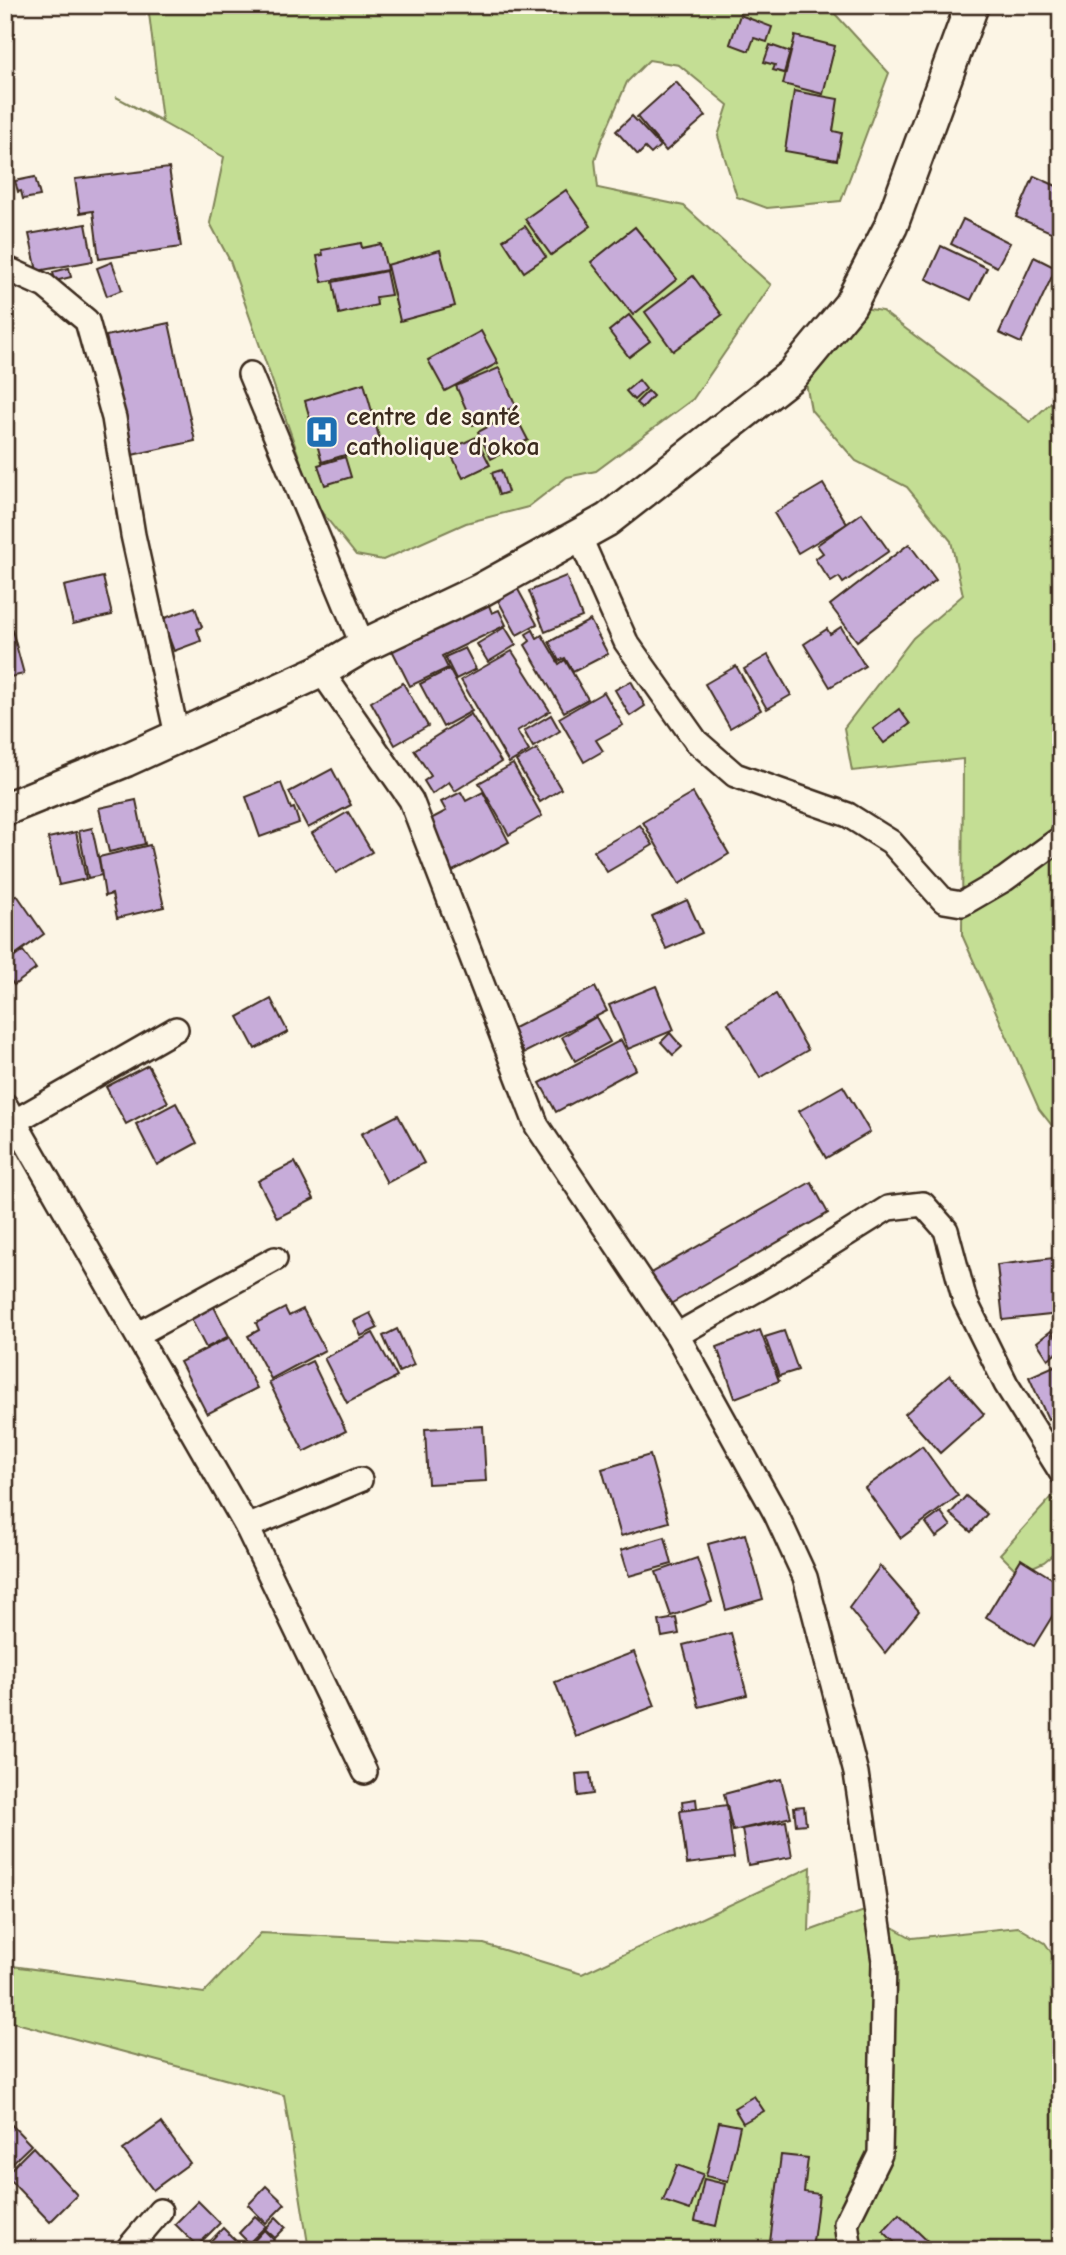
<svg xmlns="http://www.w3.org/2000/svg" width="1066" height="2255" viewBox="0 0 1066 2255" font-family="'Comic Neue',sans-serif">
	<rect width="100%" height="100%" fill="#fcf5e5"/>
	<filter id="ink" filterUnits="userSpaceOnUse"><feTurbulence type="fractalNoise" baseFrequency=".0143" numOctaves="2"/><feDisplacementMap in="SourceGraphic" scale="14" xChannelSelector="R" yChannelSelector="G"/><feConvolveMatrix kernelMatrix="1 2 1 2 8 2 1 2 1" color-interpolation-filters="sRGB"/></filter>
	<g filter="url(#ink)">
		<g fill="#c4de94" stroke="#808459" stroke-width="2">
			<path d="M148,5H827L889,73L841,201L767,208L737,197L718,136L728,105L679,65L649,60L627,82L601,142L595,160L598,188L684,206L771,285L693,399L596,471L567,477L528,507L466,523L383,560L356,555L316,505L230,261L210,223L224,157L116,97L162,121Z"/>
			<path d="M863,308L882,311L1030,422L1061,393V1137L1039,1109L962,935L963,759L852,771L844,728L913,638L963,595L951,541L907,487L856,461L811,410L806,383Z"/>
			<path d="M1061,1487V1548L1044,1562L1019,1573L1000,1554Z"/>
			<path d="M811,1867L809,1931L864,1911L912,1938L1018,1927L1045,1943L1061,1967V2250H309L284,2095L5,2020V1965L204,1993L261,1933L484,1944L582,1974Z"/>
		</g>
		<g fill="#c7acd9" stroke="#3b2a1e" stroke-width="2">
			<path d="M740,15L772,27L767,42L754,38L749,51L730,44Z"/>
			<path d="M795,36L835,46L823,94L783,84Z"/>
			<path d="M770,45L790,52L784,73L773,70L775,65L764,62Z"/>
			<path d="M676,82L706,116L666,151L637,117Z"/>
			<path d="M794,91L838,99L833,131L842,133L837,160L785,151Z"/>
			<path d="M632,116L660,146L651,154L645,148L638,155L616,131Z"/>
			<path d="M169,168L181,247L99,259L93,211L80,213L75,179Z"/>
			<path d="M1034,176L1061,188V215L1053,233L1016,217Z"/>
			<path d="M35,177L40,196L23,199L21,191L18,192L15,181Z"/>
			<path d="M566,190L591,226L551,255L525,219Z"/>
			<path d="M963,219L1010,243L997,267L951,244Z"/>
			<path d="M86,224L93,261L37,271L29,234Z"/>
			<path d="M525,226L546,257L524,272L503,240Z"/>
			<path d="M635,227L677,279L633,315L591,262Z"/>
			<path d="M361,243L362,248L381,244L387,270L322,282L317,256L323,255L322,250Z"/>
			<path d="M941,246L987,268L971,300L926,279Z"/>
			<path d="M440,250L455,306L400,321L387,265Z"/>
			<path d="M1034,257L1056,268L1021,343L999,333Z"/>
			<path d="M112,262L122,290L107,296L97,268Z"/>
			<path d="M69,268L71,277L55,281L53,272Z"/>
			<path d="M386,271L391,295L376,297L377,305L339,314L333,282Z"/>
			<path d="M693,276L722,315L673,351L645,312Z"/>
			<path d="M629,315L650,341L629,357L609,331Z"/>
			<path d="M169,323L195,441L132,455L106,336Z"/>
			<path d="M481,331L498,363L445,391L428,360Z"/>
			<path d="M499,368L516,406L473,425L456,386Z"/>
			<path d="M639,380L646,389L634,400L626,391Z"/>
			<path d="M364,383L381,444L322,462L305,401Z"/>
			<path d="M648,391L653,396L642,408L636,403Z"/>
			<path d="M514,413L528,440L491,459L478,432Z"/>
			<path d="M476,437L490,465L463,478L449,450Z"/>
			<path d="M345,457L351,477L325,485L318,465Z"/>
			<path d="M501,470L508,492L499,495L492,473Z"/>
			<path d="M823,484L847,524L798,553L774,513Z"/>
			<path d="M862,513L889,551L843,583L839,577L831,582L815,559L823,553L817,545Z"/>
			<path d="M909,544L936,580L857,641L830,605Z"/>
			<path d="M566,576L582,617L545,632L529,591Z"/>
			<path d="M103,577L112,615L73,624L64,586Z"/>
			<path d="M515,584L537,624L517,635L495,595Z"/>
			<path d="M488,603L492,613L499,610L506,625L442,656L448,668L410,686L392,650Z"/>
			<path d="M5,604L24,674L5,678Z"/>
			<path d="M195,607L202,627L197,629L201,641L174,651L162,619Z"/>
			<path d="M590,620L608,654L573,672L565,658L559,661L549,642Z"/>
			<path d="M505,627L516,645L488,662L477,644Z"/>
			<path d="M841,627L865,666L830,687L804,644L827,629L830,634Z"/>
			<path d="M533,630L537,638L542,635L559,664L565,660L588,699L564,712L525,645L530,641L526,634Z"/>
			<path d="M465,648L476,669L456,679L445,657Z"/>
			<path d="M512,651L550,711L517,731L529,751L509,763L461,680Z"/>
			<path d="M768,655L791,695L767,709L744,669Z"/>
			<path d="M736,666L761,710L730,728L705,684Z"/>
			<path d="M449,669L472,711L443,727L420,684Z"/>
			<path d="M631,681L645,706L630,716L615,690Z"/>
			<path d="M403,683L428,726L395,745L371,702Z"/>
			<path d="M604,692L623,725L596,740L603,751L584,762L559,718Z"/>
			<path d="M899,709L910,724L884,743L873,729Z"/>
			<path d="M471,714L501,762L455,791L449,782L432,794L424,781L431,776L414,750Z"/>
			<path d="M551,715L560,731L533,747L524,731Z"/>
			<path d="M537,749L561,789L540,802L516,761Z"/>
			<path d="M513,764L542,816L509,835L479,783Z"/>
			<path d="M332,769L351,805L308,828L289,792Z"/>
			<path d="M281,783L291,809L294,808L299,823L260,837L246,797Z"/>
			<path d="M461,792L466,801L483,792L509,842L449,873L423,823L446,811L441,802Z"/>
			<path d="M693,793L729,854L679,884L643,822Z"/>
			<path d="M136,800L145,844L109,852L99,808Z"/>
			<path d="M348,812L372,852L336,873L312,833Z"/>
			<path d="M640,825L653,845L607,872L594,851Z"/>
			<path d="M92,828L102,875L88,878L79,831Z"/>
			<path d="M76,832L86,879L59,885L48,838Z"/>
			<path d="M150,845L164,907L117,918L112,894L105,896L99,857Z"/>
			<path d="M17,895L44,934L5,962V903Z"/>
			<path d="M687,900L702,933L666,949L652,916Z"/>
			<path d="M23,951L36,969L14,985L5,973V964Z"/>
			<path d="M656,986L674,1030L628,1049L609,1005Z"/>
			<path d="M595,987L607,1011L524,1053L512,1029Z"/>
			<path d="M776,994L808,1050L760,1078L728,1023Z"/>
			<path d="M271,999L288,1032L255,1049L238,1017Z"/>
			<path d="M596,1017L610,1042L575,1061L562,1037Z"/>
			<path d="M670,1033L682,1047L673,1055L661,1042Z"/>
			<path d="M621,1040L636,1069L556,1112L540,1083Z"/>
			<path d="M148,1065L168,1102L126,1124L106,1087Z"/>
			<path d="M843,1086L870,1132L826,1158L799,1111Z"/>
			<path d="M176,1103L197,1143L157,1165L136,1124Z"/>
			<path d="M398,1115L424,1163L387,1183L361,1134Z"/>
			<path d="M295,1162L314,1199L277,1218L258,1181Z"/>
			<path d="M811,1182L828,1213L667,1306L649,1274Z"/>
			<path d="M1053,1258L1059,1314L1003,1320L997,1265Z"/>
			<path d="M210,1299L229,1336L206,1348L187,1311Z"/>
			<path d="M285,1308L289,1316L303,1309L325,1350L271,1379L248,1336L259,1330L256,1323Z"/>
			<path d="M370,1313L378,1328L361,1336L354,1321Z"/>
			<path d="M397,1329L414,1365L399,1372L383,1336Z"/>
			<path d="M760,1330L779,1381L735,1398L717,1347Z"/>
			<path d="M784,1331L798,1370L779,1376L765,1337Z"/>
			<path d="M1051,1331L1061,1345V1350L1048,1359L1037,1342Z"/>
			<path d="M373,1333L397,1377L347,1403L324,1358Z"/>
			<path d="M230,1337L257,1388L207,1414L180,1362Z"/>
			<path d="M312,1361L346,1431L304,1452L269,1382Z"/>
			<path d="M1061,1363V1413L1048,1419L1029,1377Z"/>
			<path d="M950,1375L984,1414L940,1453L905,1414Z"/>
			<path d="M483,1426L486,1481L428,1484L425,1429Z"/>
			<path d="M922,1446L958,1496L901,1538L865,1488Z"/>
			<path d="M650,1455L669,1522L621,1536L602,1469Z"/>
			<path d="M966,1496L987,1514L971,1532L950,1514Z"/>
			<path d="M941,1512L951,1526L936,1537L926,1523Z"/>
			<path d="M745,1534L763,1599L726,1610L708,1544Z"/>
			<path d="M665,1537L672,1564L629,1576L621,1550Z"/>
			<path d="M697,1558L712,1602L671,1616L656,1572Z"/>
			<path d="M1021,1559L1061,1584V1602L1034,1646L986,1617Z"/>
			<path d="M880,1566L919,1611L885,1653L849,1608Z"/>
			<path d="M676,1618L679,1634L662,1637L659,1621Z"/>
			<path d="M731,1633L747,1695L699,1707L683,1645Z"/>
			<path d="M634,1652L655,1706L576,1737L555,1682Z"/>
			<path d="M590,1773L593,1794L578,1796L576,1774Z"/>
			<path d="M781,1779L791,1817L733,1831L724,1794Z"/>
			<path d="M696,1799L697,1808L683,1810L682,1801Z"/>
			<path d="M727,1805L734,1858L687,1864L680,1811Z"/>
			<path d="M804,1806L806,1824L796,1825L794,1807Z"/>
			<path d="M786,1821L792,1857L748,1865L742,1829Z"/>
			<path d="M754,2096L764,2111L743,2123L734,2108Z"/>
			<path d="M5,2118L31,2145L5,2170Z"/>
			<path d="M719,2122L740,2126L728,2181L706,2176Z"/>
			<path d="M161,2123L190,2163L153,2190L123,2150Z"/>
			<path d="M33,2147L77,2195L50,2222L5,2175Z"/>
			<path d="M781,2155L808,2158L804,2192L819,2194L812,2250H769Z"/>
			<path d="M677,2165L703,2174L690,2210L663,2201Z"/>
			<path d="M704,2179L725,2184L716,2226L695,2221Z"/>
			<path d="M266,2186L285,2204L266,2223L248,2205Z"/>
			<path d="M198,2201L220,2223L197,2246L175,2224Z"/>
			<path d="M899,2214L937,2250H902L883,2231Z"/>
			<path d="M255,2216L266,2226L249,2243L239,2233Z"/>
			<path d="M276,2217L286,2227L275,2238L265,2229Z"/>
			<path d="M223,2228L243,2248L241,2250H202Z"/>
			<path d="M264,2230L274,2240L265,2250H256L250,2245Z"/>
		</g>
		<g fill="none" stroke-linecap="round" stroke-linejoin="round">
			<defs>
				<g id="street">
					<path d="M5,268L45,286L87,321L114,418L133,535L177,735"/>
					<path d="M250,374L363,646"/>
					<path d="M579,536L626,642L696,741L735,775L848,815L891,842L944,901L962,904L1005,879L1061,838"/>
					<path d="M321,671L411,800L537,1126L677,1335L776,1514L805,1577L856,1773L884,1961L880,2154L846,2223L850,2250"/>
					<path d="M5,1105L247,1527L365,1772"/>
					<path d="M5,1127L176,1029"/>
					<path d="M138,1334L275,1259"/>
					<path d="M677,1335L772,1281L888,1208L923,1204L946,1230L965,1301L1006,1384L1061,1472"/>
					<path d="M247,1527L360,1480"/>
					<path d="M127,2250L160,2211"/>
				</g>
				<path id="secondary" d="M5,809L126,760L321,671L363,646L481,590L607,520L792,375L850,305L891,226L972,5"/>
			</defs>
			<use href="#street" stroke="#3b2a1e" stroke-width="28"/>
			<use href="#secondary" stroke="#3b2a1e" stroke-width="37"/>
			<use href="#street" stroke="#fcf5e5" stroke-width="23"/>
			<use href="#secondary" stroke="#fcf5e5" stroke-width="32"/>
		</g>
	</g>
	<defs>
		<symbol id="hospital-square" viewBox="-11 -11 22 22"><rect x="-9" y="-9" width="18" height="18" rx="4" fill="#1f6fb2" stroke="#fcf5e5"/><path d="M-5-5h3v3.5h4V-5h3V5h-3V1.5h-4V5h-3Z" fill="#fff"/></symbol>
	</defs>
	<g fill-rule="evenodd">
		<use href="#hospital-square" x="303" y="413" width="38" height="38"/>
	</g>
	<g text-anchor="middle" dominant-baseline="central" stroke-width="5" stroke-linejoin="round" paint-order="stroke">
		<g font-size="26" font-weight="bold" fill="#3b2a1e" stroke="#fcf5e5" text-anchor="start">
			<text x="346" y="417">centre de santé<tspan x="346" dy="30">catholique d'okoa</tspan></text>
		</g>
	</g>
	<rect width="1066" height="2255" fill="none" stroke="#fcf5e5" stroke-width="28"/>
	<rect x="14" y="14" width="1038" height="2227" fill="none" stroke="#3b2a1e" stroke-width="2.5" filter="url(#ink)"/>
</svg>
